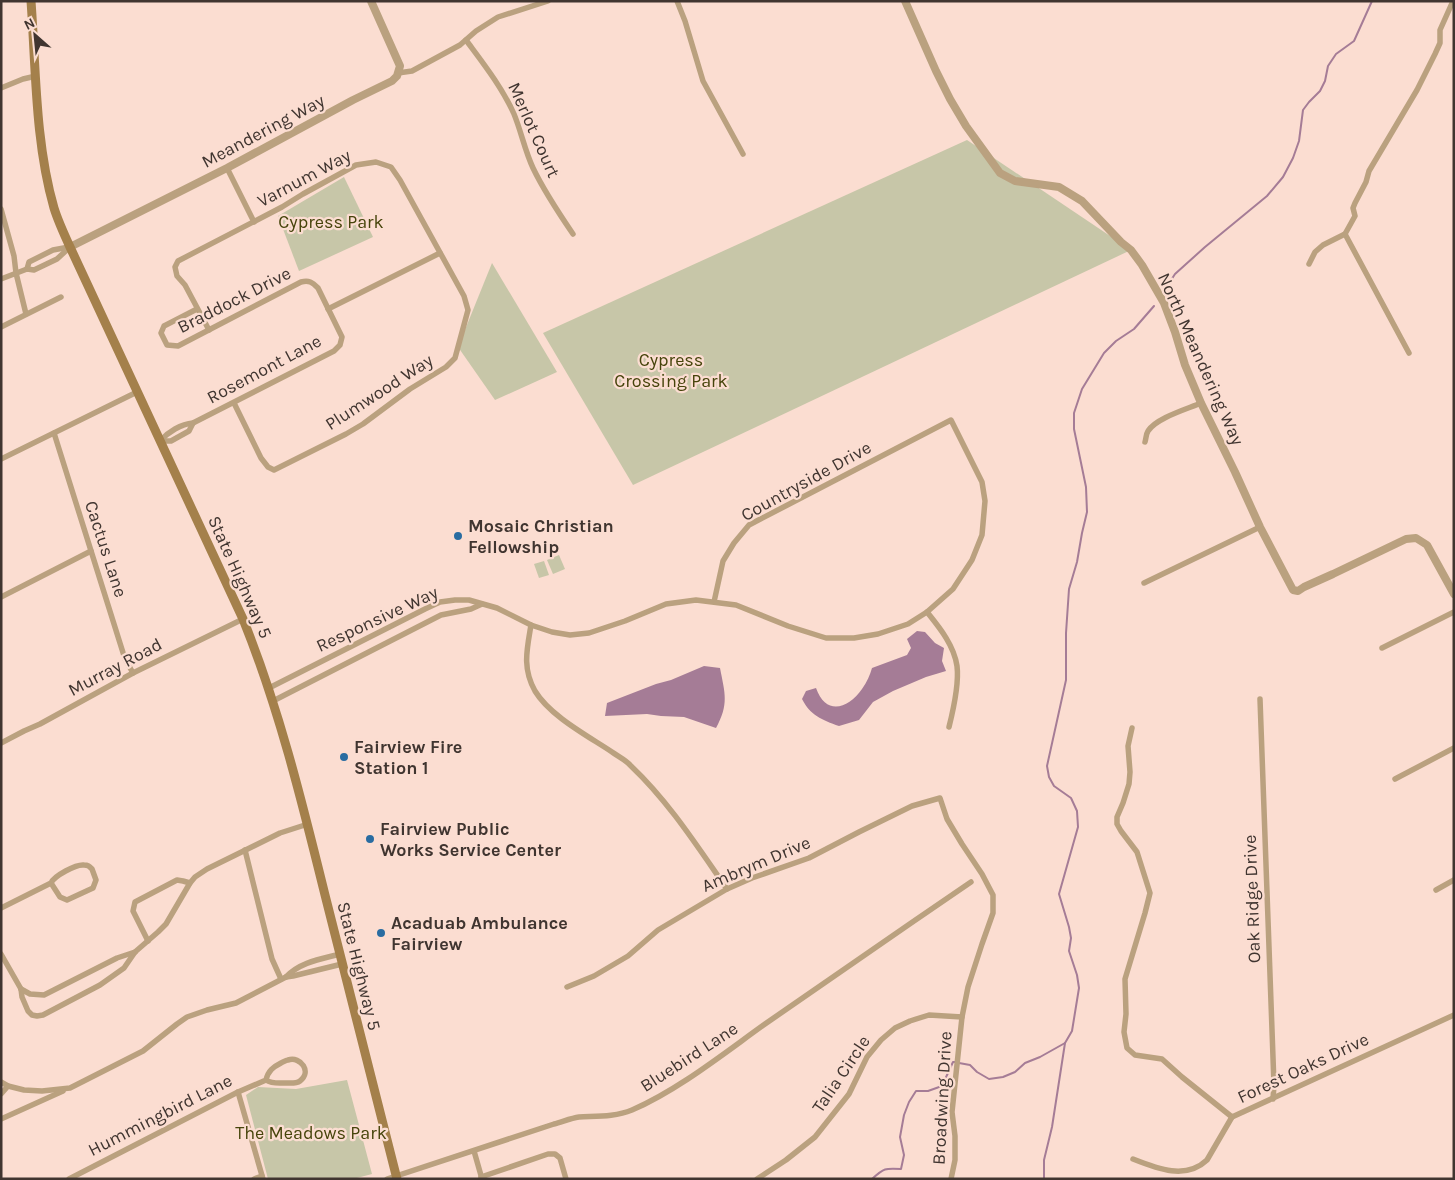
<svg xmlns="http://www.w3.org/2000/svg" width="1455" height="1180" viewBox="0 0 1455 1180" font-family="Karla,sans-serif">
	<rect width="100%" height="100%" fill="#fbddd1"/>
	<g fill="#c7c6a8">
		<path d="M967,140L1131,250L633,485L543,333Z"/>
		<path d="M344,177L373,237L299,271L278,216Z"/>
		<path d="M492,263L557,372L495,400L458,347Z"/>
		<path d="M559,555L565,569L553,574L547,560Z"/>
		<path d="M544,561L549,575L539,578L534,564Z"/>
		<path d="M347,1080L372,1174L353,1179H268L246,1095L258,1087L296,1089Z"/>
	</g>
	<g fill="#a57c96">
		<path d="M917,631L925,632L935,643L944,648L942,661L946,671L926,677L893,691L873,702L859,720L839,726C822,720 810,715 802,699L806,691L816,688C826,716 848,709 862,689C867,682 870,675 872,668L907,655L911,648L907,639Z"/>
		<path d="M704,666L720,668C725,694 729,704 716,728L684,717L661,716L647,714L605,716L607,703L656,684L671,680Z"/>
	</g>
	<g fill="none" stroke-linecap="round" stroke-linejoin="round">
		<g stroke="#a57c96" stroke-width="2">
			<path d="M1164,291L1175,274L1205,247L1267,196L1283,177L1293,158L1299,141L1303,110L1309,102L1320,91L1325,81L1328,66L1336,54L1354,41L1372,1"/>
			<path d="M959,1063L970,1065L977,1072L989,1079L1003,1077L1015,1072L1025,1063L1040,1057L1065,1043L1072,1031L1079,988L1077,975L1069,951L1071,938L1069,927L1059,894L1078,827L1077,811L1071,798L1054,786L1049,777L1047,766L1066,680V633L1069,589L1077,562L1082,533L1087,512L1086,487L1074,429V413L1082,389L1104,353L1116,341L1134,329L1154,306"/>
			<path d="M872,1179C884,1168 885,1168 901,1169L904,1155L900,1137L904,1115L909,1102L916,1091H928L942,1086L953,1062H955"/>
			<path d="M1044,1179V1160L1052,1127L1065,1043"/>
		</g>
		<g stroke="#baa17f" stroke-width="5.5">
			<path d="M677,1L685,21L703,81L743,154"/>
			<path d="M466,40C483,63 502,87 514,114C521,131 525,151 533,168C544,191 558,212 573,234"/>
			<path d="M398,73L412,71L460,45L476,31L498,17L548,1"/>
			<path d="M1,88L23,79L36,76"/>
			<path d="M227,168L254,222"/>
			<path d="M1,209L14,256L16,273L26,314"/>
			<path d="M1345,234L1409,353"/>
			<path d="M1309,264L1315,252L1323,245L1345,234L1355,216L1353,208L1355,203L1366,182L1369,171L1417,90L1435,54L1440,43V30L1453,1"/>
			<path d="M27,269L29,262L53,250L69,247"/>
			<path d="M1,279L27,269L34,270L57,259L70,247"/>
			<path d="M328,309L440,253"/>
			<path d="M1,327L61,297"/>
			<path d="M209,330L185,285L177,276L175,267L178,261L282,207L303,194L356,165L376,162L391,167L400,180L464,296L468,310L455,358L446,367L410,389L363,424L346,434L274,470L268,467L261,458L234,403"/>
			<path d="M54,433L125,659L133,673"/>
			<path d="M160,441C168,432 181,424 193,423L334,351L340,345L342,337L318,288C312,282 309,280 301,282L178,346L167,345L161,333L164,326L197,309"/>
			<path d="M160,441H171L189,431L193,423"/>
			<path d="M1145,442C1146,439 1146,434 1148,431C1156,418 1187,409 1201,403"/>
			<path d="M1,459L137,392"/>
			<path d="M1144,583L1260,527"/>
			<path d="M1,597L91,551"/>
			<path d="M927,612C939,627 954,645 957,666C959,682 953,711 949,727"/>
			<path d="M531,625C527,649 522,668 535,691C550,716 588,736 612,752C619,757 626,760 631,766C669,802 697,846 727,889"/>
			<path d="M1382,648L1454,612"/>
			<path d="M269,688L425,609L440,602L455,600H469L497,608L531,625L552,632L570,635L589,633L625,621L666,604L696,600L736,605L788,626L826,638H854L878,634L908,624L927,612L953,589L972,560L982,535L985,501L982,482L951,420L749,525L734,543L723,561L714,602"/>
			<path d="M1260,699L1274,1085L1273,1099"/>
			<path d="M273,701L441,615L471,609L482,604"/>
			<path d="M1132,728L1128,746L1130,772L1129,784L1123,803L1117,817V824L1121,831L1137,852L1150,893L1145,913L1125,979L1126,1014L1124,1032L1127,1048L1135,1055L1162,1059L1182,1077L1232,1117L1454,1015"/>
			<path d="M1,743L24,731L40,724L133,673L243,619"/>
			<path d="M1395,779L1454,748"/>
			<path d="M245,850L272,959L281,979"/>
			<path d="M1436,890L1454,880"/>
			<path d="M1,908L51,883C54,876 76,864 84,865C88,865 89,866 92,869L96,880L93,888L67,900L60,897L51,883"/>
			<path d="M148,941L133,911L135,902L177,880L183,881L190,883"/>
			<path d="M1,954L21,989L22,997L28,1011L32,1015L37,1016L43,1015L100,985L124,968L135,952L158,932L166,924L190,883L195,877L207,869L280,833L308,824"/>
			<path d="M286,977L293,976L342,964"/>
			<path d="M567,987L594,976L628,956L658,930L727,889L752,878L809,858L859,832L912,806L940,798L947,819L962,844L982,874L993,895V913L982,944L968,987L962,1017L952,1112L955,1136V1160L951,1179"/>
			<path d="M21,989L30,994L44,995L117,958L135,952"/>
			<path d="M1,1082L8,1086L24,1090L42,1091L70,1088L143,1051L177,1024L187,1017L207,1010L236,1003L286,977C300,962 321,959 340,954"/>
			<path d="M238,1092L263,1179"/>
			<path d="M1,1094L8,1086"/>
			<path d="M1,1119L63,1091"/>
			<path d="M474,1151L482,1179"/>
			<path d="M1133,1159C1158,1169 1186,1180 1207,1160L1232,1117"/>
			<path d="M481,1177L548,1154H555L560,1158L566,1179"/>
			<path d="M69,1179L238,1092L266,1080C272,1084 278,1083 285,1083C290,1083 296,1084 300,1081C312,1072 301,1056 288,1060C286,1060 283,1062 281,1063C273,1067 268,1071 266,1080"/>
			<path d="M254,1179L262,1176"/>
			<path d="M387,1179L554,1124C562,1122 571,1118 579,1117C596,1116 615,1117 632,1110C678,1090 723,1054 765,1024C833,977 902,929 971,882"/>
			<path d="M757,1179L786,1160L815,1137L849,1094L867,1057L881,1040L895,1028L910,1021L929,1015L962,1017"/>
		</g>
		<g stroke="#baa17f" stroke-width="8">
			<path d="M905,1L936,71L950,99L966,126L1000,173L1015,181L1059,187L1082,201L1121,242L1131,250L1142,265L1164,303L1175,332L1185,365L1201,403L1235,472L1260,527L1293,590L1298,591L1304,587L1333,574L1406,539L1416,538L1427,545L1454,594"/>
			<path d="M70,247L227,168L353,100L392,81L397,76L400,66L371,1"/>
		</g>
		<path stroke="#a4804b" stroke-width="9" d="M31,1C36,69 35,142 54,208C58,221 64,234 70,247L243,619C279,708 302,802 325,895C349,990 373,1084 397,1179"/>
	</g>
	<g fill="#296ca1" stroke="#fbddd1" stroke-width="2">
		<circle cx="458" cy="536" r="5"/>
		<circle cx="344" cy="757" r="5"/>
		<circle cx="370" cy="839" r="5"/>
		<circle cx="381" cy="933" r="5"/>
	</g>
	<g text-anchor="middle" dominant-baseline="central" stroke-width="4.5" stroke-linejoin="round" paint-order="stroke">
		<g font-size="18" fill="#403530" stroke="#fbddd1">
			<text transform="translate(534 130) rotate(66)">Merlot Court</text>
			<text transform="translate(263 131) rotate(-28)">Meandering Way</text>
			<text transform="translate(304 178) rotate(-28)">Varnum Way</text>
			<text transform="translate(234 300) rotate(-27)">Braddock Drive</text>
			<text transform="translate(1201 359) rotate(66)">North Meandering Way</text>
			<text transform="translate(264 369) rotate(-28)">Rosemont Lane</text>
			<text transform="translate(379 392) rotate(-33)">Plumwood Way</text>
			<text transform="translate(806 481) rotate(-29)">Countryside Drive</text>
			<text transform="translate(106 549) rotate(72)">Cactus Lane</text>
			<text transform="translate(240 577) rotate(66)">State Highway 5</text>
			<text transform="translate(377 619) rotate(-25)">Responsive Way</text>
			<text transform="translate(115 667) rotate(-28)">Murray Road</text>
			<text transform="translate(756 864) rotate(-23)">Ambrym Drive</text>
			<text transform="translate(1252 899) rotate(-92)">Oak Ridge Drive</text>
			<text transform="translate(359 966) rotate(76)">State Highway 5</text>
			<text transform="translate(689 1057) rotate(-33)">Bluebird Lane</text>
			<text transform="translate(1303 1068) rotate(-25)">Forest Oaks Drive</text>
			<text transform="translate(841 1074) rotate(-56)">Talia Circle</text>
			<text transform="translate(942 1098) rotate(-87)">Broadwing Drive</text>
			<text transform="translate(160 1115) rotate(-27)">Hummingbird Lane</text>
		</g>
		<g font-size="18" fill="#46440b" stroke="#fbddd1">
			<text x="331" y="222">Cypress Park</text>
			<text x="671" y="360">Cypress<tspan x="671" dy="21">Crossing Park</tspan></text>
			<text x="311" y="1133">The Meadows Park</text>
		</g>
		<g font-size="18" font-weight="bold" fill="#403530" stroke="#fbddd1" text-anchor="start">
			<text x="468" y="526">Mosaic Christian<tspan x="468" dy="21">Fellowship</tspan></text>
			<text x="354" y="747">Fairview Fire<tspan x="354" dy="21">Station 1</tspan></text>
			<text x="380" y="829">Fairview Public<tspan x="380" dy="21">Works Service Center</tspan></text>
			<text x="391" y="923">Acaduab Ambulance<tspan x="391" dy="21">Fairview</tspan></text>
		</g>
	</g>
	<rect width="1455" height="1180" fill="none" stroke="#403530" stroke-width="5"/>
	<g transform="translate(35 35) rotate(333)" stroke="#fbddd1" stroke-width="4" paint-order="stroke">
	<path d="M0-4L9 19L0 12L-9 19Z" fill="#403530"/>
	<text y="-8" font-size="14" font-weight="bold" text-anchor="middle" fill="#403530">N</text>
	</g>
</svg>
